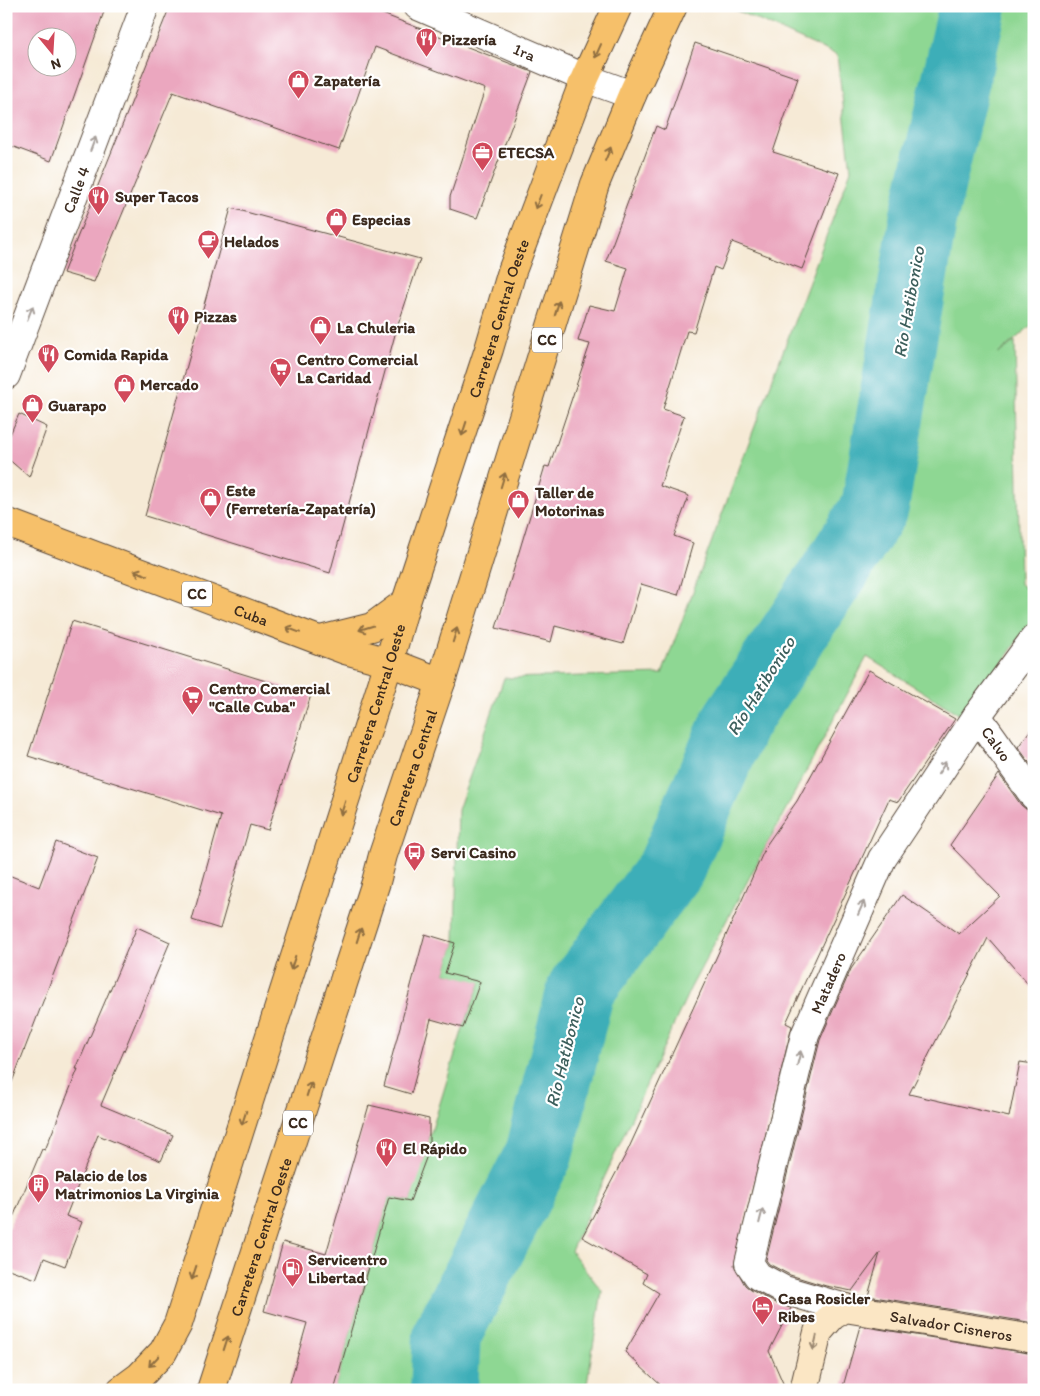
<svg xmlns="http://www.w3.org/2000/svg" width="1040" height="1396" viewBox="0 0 1040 1396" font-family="Itim,sans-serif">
	<rect width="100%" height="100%" fill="#fff"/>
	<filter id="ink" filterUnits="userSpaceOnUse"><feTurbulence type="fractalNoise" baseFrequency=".02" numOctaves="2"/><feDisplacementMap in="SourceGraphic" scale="10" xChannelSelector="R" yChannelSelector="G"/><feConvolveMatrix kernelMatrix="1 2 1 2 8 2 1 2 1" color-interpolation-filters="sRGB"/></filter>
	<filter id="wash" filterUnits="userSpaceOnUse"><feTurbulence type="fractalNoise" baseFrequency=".0096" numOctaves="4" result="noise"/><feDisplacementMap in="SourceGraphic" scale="20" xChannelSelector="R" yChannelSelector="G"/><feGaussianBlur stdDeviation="1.12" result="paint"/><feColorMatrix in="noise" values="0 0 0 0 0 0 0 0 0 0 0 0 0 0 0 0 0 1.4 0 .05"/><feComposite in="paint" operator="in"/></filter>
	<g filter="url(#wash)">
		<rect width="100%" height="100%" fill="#f6ead6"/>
		<path fill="#8ed793" stroke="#648058" d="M726,6H1034V323L998,354L1015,341L1020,584L1034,595V616L965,718L867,657L690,989L571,1251L602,1291L587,1384L591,1390H334L389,1197L410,1201L463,1028L480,983L445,973L455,943L458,810L504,678L662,674L851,170L837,55Z"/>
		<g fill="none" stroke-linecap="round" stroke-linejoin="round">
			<path stroke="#3daeb8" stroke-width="68" d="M444,1390L447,1335L539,1154L581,989L671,868L735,722L837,568L875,507L923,220L973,6"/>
		</g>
		<g id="blocks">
			<g fill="#eba7bf" fill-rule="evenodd">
				<path d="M6,6H106L51,161L6,144ZM38,38H68V68H38Z"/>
				<path d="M170,6H362L532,72L477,218L450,209V197L485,89L375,47L339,150L173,92L94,282L63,273Z"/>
				<path d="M695,43L798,78L773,152L839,173L802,269L732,242L721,270L714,267L694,332L687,331L663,409L684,416L660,486L689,496L674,536L693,543L678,595L641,584L623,644L555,626L551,642L496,628L545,466L549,467L590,344L578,341L589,305L615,311L628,268L606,261L656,126L665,130Z"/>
				<path d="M231,208L420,259L396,331L330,573L145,516Z"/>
				<path d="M19,414L47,427L29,477L6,457V444Z"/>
				<path d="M72,621L311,695L268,830L250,825L220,929L192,920L221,816L28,756Z"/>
				<path d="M869,670L955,719L898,802L889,799L786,1023L792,1026L734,1265L745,1285L751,1290L777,1304L791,1308L769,1351L786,1390H666L625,1352L659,1293L643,1283L647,1274L582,1237L627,1152L712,967L767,844L797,801Z"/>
				<path d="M1034,725V769L1018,747Z"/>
				<path d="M999,774L1021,805L1027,810L1034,811V991L988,938L909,1094L1009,1117L1020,1062L1034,1064V1323L868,1296L880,1253L852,1291L826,1286L790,1275L769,1264L766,1260L820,1040L851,969L902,895L959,934L1000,896L950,845Z"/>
				<path d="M56,842L98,858L9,1090H6V874L39,887Z"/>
				<path d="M137,927L170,942L101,1105L173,1135L161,1161L98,1135L66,1216L82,1222L65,1266L44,1258L36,1279L6,1268V1234L42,1149L45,1150L78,1069H76Z"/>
				<path d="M425,934L455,943L445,973L480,982L463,1028L431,1019L411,1094L384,1086Z"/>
				<path d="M369,1105L429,1119V1150L410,1201L389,1197L334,1390H288L307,1323L264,1311L283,1242L326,1254Z"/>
				<path d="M860,1326L1034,1354V1390H842Z"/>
			</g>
		</g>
	</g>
	<g filter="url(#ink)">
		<use href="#blocks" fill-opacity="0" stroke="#57473a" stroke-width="1"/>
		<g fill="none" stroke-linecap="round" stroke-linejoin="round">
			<defs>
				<g id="street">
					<path id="s1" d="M418,6L585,78L632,95"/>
					<path id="s2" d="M6,375L145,6"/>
					<path id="s3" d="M977,716L1034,796"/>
					<path id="s4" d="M845,1308L784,1290L758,1276L749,1263L805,1035L882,859L977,716L1034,639"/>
				</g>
				<g id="secondary">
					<path id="s5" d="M804,1390L818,1332L832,1316L845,1308L1034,1339"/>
				</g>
				<g id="primary">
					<path id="s6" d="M6,522L345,650L389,662L441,682"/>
					<path d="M320,640L372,627L406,602"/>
					<path id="s7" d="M121,1390L140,1376L163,1352L178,1324L389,662L406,602L489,349L512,271L585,78L618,6"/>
					<path id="s8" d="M211,1390L376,882L383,855L441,682L595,184L632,95L673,6"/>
				</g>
			</defs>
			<use href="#street" stroke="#57473a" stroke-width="30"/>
			<use href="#secondary" stroke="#57473a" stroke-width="30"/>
			<use href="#primary" stroke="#57473a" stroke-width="30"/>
			<use href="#street" stroke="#fff" stroke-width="28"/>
			<use href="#secondary" stroke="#fbe6c4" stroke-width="28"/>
			<use href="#primary" stroke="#f6c06b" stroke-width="28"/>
		</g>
		<defs><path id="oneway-shaft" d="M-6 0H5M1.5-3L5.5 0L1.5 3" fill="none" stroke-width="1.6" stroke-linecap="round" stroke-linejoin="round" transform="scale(1.25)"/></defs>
		<g stroke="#8f6e41">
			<use href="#oneway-shaft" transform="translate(598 51) rotate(114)"/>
			<use href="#oneway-shaft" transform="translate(608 154) rotate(-67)"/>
			<use href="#oneway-shaft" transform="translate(538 202) rotate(111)"/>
			<use href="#oneway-shaft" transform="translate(557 308) rotate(-73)"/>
			<use href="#oneway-shaft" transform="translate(464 429) rotate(108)"/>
			<use href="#oneway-shaft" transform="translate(503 480) rotate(-73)"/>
			<use href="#oneway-shaft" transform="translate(141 573) rotate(-159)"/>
			<use href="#oneway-shaft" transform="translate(366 628) rotate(163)"/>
			<use href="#oneway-shaft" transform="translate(293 630) rotate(-159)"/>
			<use href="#oneway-shaft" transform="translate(455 635) rotate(-73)"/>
			<use href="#oneway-shaft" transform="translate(343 808) rotate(108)"/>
			<use href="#oneway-shaft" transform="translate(359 935) rotate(-72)"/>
			<use href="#oneway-shaft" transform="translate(293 963) rotate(108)"/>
			<use href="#oneway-shaft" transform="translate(309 1089) rotate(-72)"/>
			<use href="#oneway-shaft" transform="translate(244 1118) rotate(108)"/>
			<use href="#oneway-shaft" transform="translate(194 1273) rotate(108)"/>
			<use href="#oneway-shaft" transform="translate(226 1343) rotate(-72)"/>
			<use href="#oneway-shaft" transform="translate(154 1361) rotate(133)"/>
		</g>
		<g stroke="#a79f9a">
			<use href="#oneway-shaft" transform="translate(93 144) rotate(-69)"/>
			<use href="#oneway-shaft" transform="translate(30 313) rotate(-69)"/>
			<use href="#oneway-shaft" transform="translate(942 768) rotate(-57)"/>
			<use href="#oneway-shaft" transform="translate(861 908) rotate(-66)"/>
			<use href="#oneway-shaft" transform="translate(799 1058) rotate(-76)"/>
			<use href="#oneway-shaft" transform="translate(761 1216) rotate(-76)"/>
		</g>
		<use stroke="#9b8871" href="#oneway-shaft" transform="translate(815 1343) rotate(103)"/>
	</g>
	<defs>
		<symbol id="restaurant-pin" viewBox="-11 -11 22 30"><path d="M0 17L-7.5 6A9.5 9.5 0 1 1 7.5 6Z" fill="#d1495b" stroke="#fff"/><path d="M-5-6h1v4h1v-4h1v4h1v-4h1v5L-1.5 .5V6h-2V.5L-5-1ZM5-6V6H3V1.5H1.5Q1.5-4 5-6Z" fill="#fff"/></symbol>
		<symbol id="shop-pin" viewBox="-11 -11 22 30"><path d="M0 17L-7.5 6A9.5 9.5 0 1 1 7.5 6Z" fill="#d1495b" stroke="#fff"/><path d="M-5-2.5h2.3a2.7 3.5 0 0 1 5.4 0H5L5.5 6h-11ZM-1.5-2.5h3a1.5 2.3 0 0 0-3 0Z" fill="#fff"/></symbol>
		<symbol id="office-pin" viewBox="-11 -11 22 30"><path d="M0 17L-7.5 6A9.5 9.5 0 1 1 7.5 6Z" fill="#d1495b" stroke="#fff"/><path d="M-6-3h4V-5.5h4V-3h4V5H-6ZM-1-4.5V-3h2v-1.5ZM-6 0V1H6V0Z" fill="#fff"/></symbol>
		<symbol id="cafe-pin" viewBox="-11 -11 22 30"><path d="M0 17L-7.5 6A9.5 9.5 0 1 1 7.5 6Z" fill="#d1495b" stroke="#fff"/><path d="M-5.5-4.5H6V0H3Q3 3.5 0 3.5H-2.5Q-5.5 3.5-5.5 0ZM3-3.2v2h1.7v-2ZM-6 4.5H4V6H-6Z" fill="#fff"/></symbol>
		<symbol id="supermarket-pin" viewBox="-11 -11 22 30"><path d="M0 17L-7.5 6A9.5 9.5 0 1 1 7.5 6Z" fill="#d1495b" stroke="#fff"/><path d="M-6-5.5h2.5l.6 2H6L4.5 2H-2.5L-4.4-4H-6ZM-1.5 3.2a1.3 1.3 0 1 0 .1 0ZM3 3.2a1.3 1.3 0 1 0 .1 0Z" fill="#fff"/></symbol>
		<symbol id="bus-pin" viewBox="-11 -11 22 30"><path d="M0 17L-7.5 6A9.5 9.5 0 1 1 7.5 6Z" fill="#d1495b" stroke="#fff"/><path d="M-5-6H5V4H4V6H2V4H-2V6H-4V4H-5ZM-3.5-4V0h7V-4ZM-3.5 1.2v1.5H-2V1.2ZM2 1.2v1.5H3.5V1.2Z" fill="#fff"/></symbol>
		<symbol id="building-pin" viewBox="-11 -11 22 30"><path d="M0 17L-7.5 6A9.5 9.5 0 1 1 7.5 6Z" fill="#d1495b" stroke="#fff"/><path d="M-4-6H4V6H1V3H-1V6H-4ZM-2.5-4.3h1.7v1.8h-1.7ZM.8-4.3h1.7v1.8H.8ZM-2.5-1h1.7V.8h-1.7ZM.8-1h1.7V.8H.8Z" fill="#fff"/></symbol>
		<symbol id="fuel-pin" viewBox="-11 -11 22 30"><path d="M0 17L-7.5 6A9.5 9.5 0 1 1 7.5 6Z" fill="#d1495b" stroke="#fff"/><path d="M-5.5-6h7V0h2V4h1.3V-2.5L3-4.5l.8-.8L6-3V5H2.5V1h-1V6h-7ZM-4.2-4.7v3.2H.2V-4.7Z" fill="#fff"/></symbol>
		<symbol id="hotel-pin" viewBox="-11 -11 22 30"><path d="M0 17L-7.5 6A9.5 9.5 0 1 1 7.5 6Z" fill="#d1495b" stroke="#fff"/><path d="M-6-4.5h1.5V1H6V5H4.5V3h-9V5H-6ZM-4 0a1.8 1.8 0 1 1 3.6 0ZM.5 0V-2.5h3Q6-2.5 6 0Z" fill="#fff"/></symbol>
	</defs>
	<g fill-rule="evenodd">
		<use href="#restaurant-pin" x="414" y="26" width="25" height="34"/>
		<use href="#shop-pin" x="286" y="68" width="25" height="34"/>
		<use href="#office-pin" x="470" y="140" width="25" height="34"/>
		<use href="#restaurant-pin" x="86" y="184" width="25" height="34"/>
		<use href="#shop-pin" x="324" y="206" width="25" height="34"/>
		<use href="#cafe-pin" x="196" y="228" width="25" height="34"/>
		<use href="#restaurant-pin" x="166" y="304" width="25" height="34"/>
		<use href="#shop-pin" x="308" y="314" width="25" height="34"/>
		<use href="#restaurant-pin" x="36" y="342" width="25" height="34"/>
		<use href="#supermarket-pin" x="268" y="356" width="25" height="34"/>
		<use href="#shop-pin" x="112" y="372" width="25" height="34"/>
		<use href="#shop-pin" x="20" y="392" width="25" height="34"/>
		<use href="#shop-pin" x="198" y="486" width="25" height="34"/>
		<use href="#shop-pin" x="506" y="488" width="25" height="34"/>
		<use href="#supermarket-pin" x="180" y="684" width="25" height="34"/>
		<use href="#bus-pin" x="402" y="840" width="25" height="34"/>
		<use href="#restaurant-pin" x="374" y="1136" width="25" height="34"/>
		<use href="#building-pin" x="26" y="1172" width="25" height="34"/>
		<use href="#fuel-pin" x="280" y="1256" width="25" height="34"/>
		<use href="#hotel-pin" x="750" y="1294" width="25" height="34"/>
	</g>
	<g text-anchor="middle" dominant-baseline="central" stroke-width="4.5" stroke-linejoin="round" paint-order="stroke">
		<g fill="#fff" stroke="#766a62" stroke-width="1">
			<rect x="532" y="327.5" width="30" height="25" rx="4"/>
			<rect x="182" y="581.5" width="30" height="25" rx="4"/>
			<rect x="283" y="1110.5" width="30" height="25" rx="4"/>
		</g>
		<g font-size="15" font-weight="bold" fill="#3b2a1e">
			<text x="547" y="340">CC</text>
			<text x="197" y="594">CC</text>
			<text x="298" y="1123">CC</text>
		</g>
		<g font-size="16" font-weight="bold" fill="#3b2a1e" stroke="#fff" text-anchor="start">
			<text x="442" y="39">Pizzería</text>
			<text x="314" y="80">Zapatería</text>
			<text x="498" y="152">ETECSA</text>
			<text x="115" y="196">Super Tacos</text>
			<text x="352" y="219">Especias</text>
			<text x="224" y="241">Helados</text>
			<text x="194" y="316">Pizzas</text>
			<text x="337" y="327">La Chuleria</text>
			<text x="64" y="354">Comida Rapida</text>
			<text x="297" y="359">Centro Comercial<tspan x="297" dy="18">La Caridad</tspan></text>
			<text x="140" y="384">Mercado</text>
			<text x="48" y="405">Guarapo</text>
			<text x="226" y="490">Este<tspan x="226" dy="18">(Ferretería-Zapatería)</tspan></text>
			<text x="535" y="492">Taller de<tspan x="535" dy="18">Motorinas</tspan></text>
			<text x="209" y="688">Centro Comercial<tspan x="209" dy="18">"Calle Cuba"</tspan></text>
			<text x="431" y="852">Servi Casino</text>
			<text x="403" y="1148">El Rápido</text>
			<text x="55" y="1175">Palacio de los<tspan x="55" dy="18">Matrimonios La Virginia</tspan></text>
			<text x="308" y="1259">Servicentro<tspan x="308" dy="18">Libertad</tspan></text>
			<text x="778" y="1298">Casa Rosicler<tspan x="778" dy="18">Ribes</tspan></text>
		</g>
		<g font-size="16" fill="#3b2a1e" stroke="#fff">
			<text stroke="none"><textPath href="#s1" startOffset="116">1ra</textPath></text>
			<text stroke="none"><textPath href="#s2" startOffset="198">Calle 4</textPath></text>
			<text stroke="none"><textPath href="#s7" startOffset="1144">Carretera Central Oeste</textPath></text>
			<text stroke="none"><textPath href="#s6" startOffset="262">Cuba</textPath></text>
			<text stroke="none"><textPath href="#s7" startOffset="740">Carretera Central Oeste</textPath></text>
			<text stroke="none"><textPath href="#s3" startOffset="34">Calvo</textPath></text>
			<text stroke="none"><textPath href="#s8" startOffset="654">Carretera Central</textPath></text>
			<text stroke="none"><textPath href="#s4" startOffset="401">Matadero</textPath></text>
			<text stroke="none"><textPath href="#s8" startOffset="161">Carretera Central Oeste</textPath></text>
			<text stroke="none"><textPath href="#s5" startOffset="204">Salvador Cisneros</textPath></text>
		</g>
		<g font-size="18" font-style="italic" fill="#3c5f5c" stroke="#fff">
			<text transform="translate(909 302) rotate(-80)">Río Hatibonico</text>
			<text transform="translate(761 686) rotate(-58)">Río Hatibonico</text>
			<text transform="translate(565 1052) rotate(-76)">Río Hatibonico</text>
		</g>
	</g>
	<rect width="1040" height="1396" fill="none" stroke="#fff" stroke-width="25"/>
	<g transform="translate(52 52) rotate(162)"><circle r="24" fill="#ffffff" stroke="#b1aaa5"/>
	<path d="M0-4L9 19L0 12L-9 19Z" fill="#d1495b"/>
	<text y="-8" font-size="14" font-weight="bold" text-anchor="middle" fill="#3b2a1e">N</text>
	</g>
</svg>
